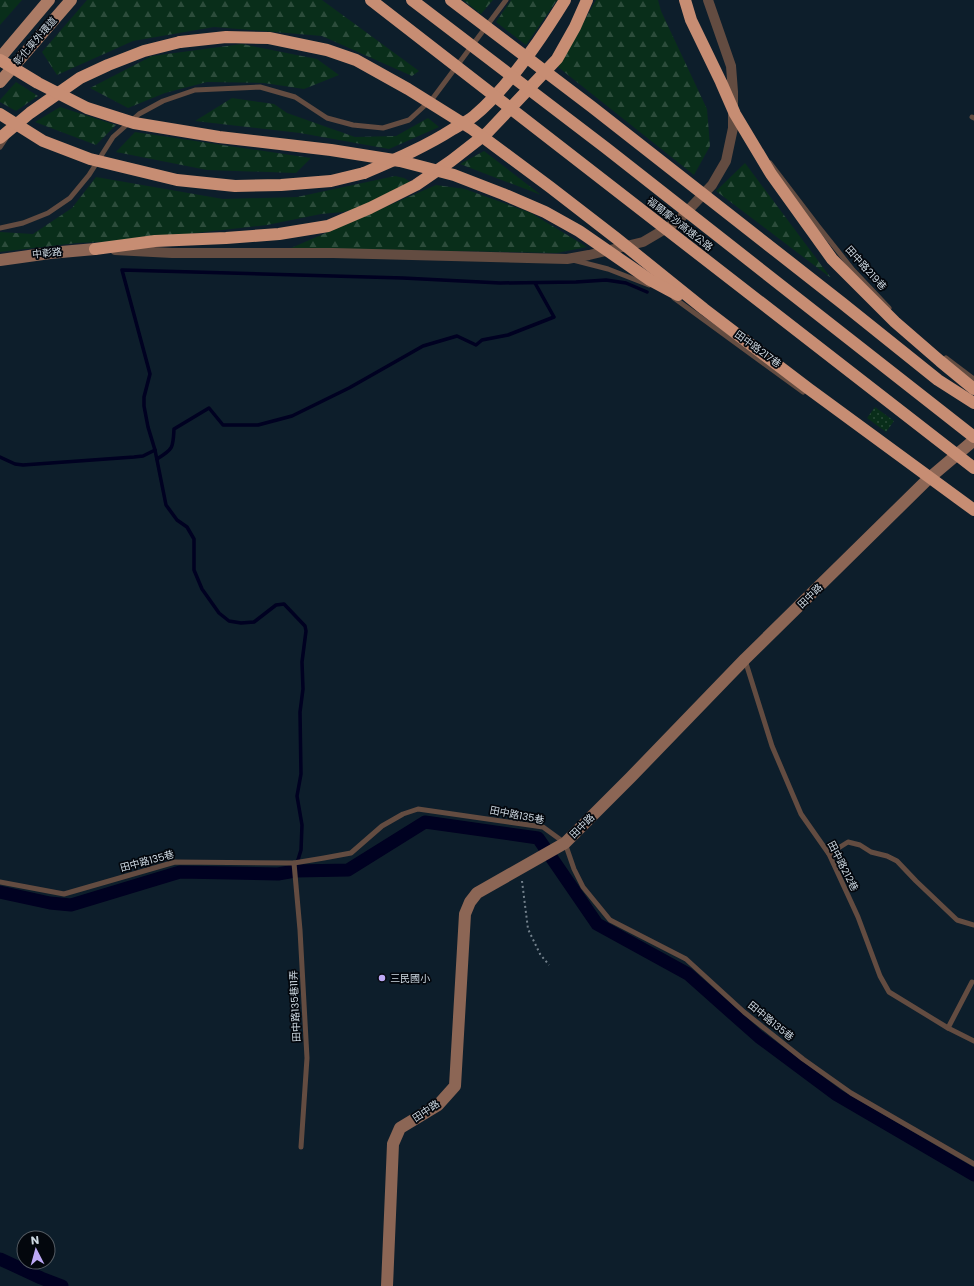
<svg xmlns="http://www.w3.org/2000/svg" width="974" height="1286" viewBox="0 0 974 1286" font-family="Poppins,'Noto Sans TC',sans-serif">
	<defs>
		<pattern id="grass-dots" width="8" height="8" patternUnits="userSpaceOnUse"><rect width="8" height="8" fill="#092e1a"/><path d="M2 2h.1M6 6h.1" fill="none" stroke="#2c4c3b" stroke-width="1.8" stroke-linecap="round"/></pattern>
		<pattern id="forest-firs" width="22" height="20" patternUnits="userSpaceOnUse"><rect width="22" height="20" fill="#092e1a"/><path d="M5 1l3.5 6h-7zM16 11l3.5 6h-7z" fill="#2c4c3b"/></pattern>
	</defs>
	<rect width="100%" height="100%" fill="#0d1e2b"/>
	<path fill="url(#grass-dots)" d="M875,407L894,421L886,432L867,418Z"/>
	<g fill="url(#forest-firs)">
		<path d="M0,0H22L0,25Z"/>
		<path d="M87,0H322L419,71L412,76L322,36L214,27L133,41L57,75L42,52Z"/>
		<path d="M463,0H493L481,14Z"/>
		<path d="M511,0H557L526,45L496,22Z"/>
		<path d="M596,0H658L661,11L707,109L710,146L694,175L558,67Z"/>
		<path d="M242,44L317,59L339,75L304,89L264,83L207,82L165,93L128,108L90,88L152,56Z"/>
		<path d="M16,82L38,96L16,111L0,102V100Z"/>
		<path d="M232,98L274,104L287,113L355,137L396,136L428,118L439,127L389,149L300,133L195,121Z"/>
		<path d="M60,107L116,125L96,145L35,122Z"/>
		<path d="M135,132L311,158L296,173L207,170L116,152Z"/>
		<path d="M484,151L541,195L460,164Z"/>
		<path d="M745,163L831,278L716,191Z"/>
		<path d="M395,176L404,178L411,182L366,206L343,212L321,214L267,225L125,241L77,243L0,252V232L33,234L72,208L96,177L223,199L297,197Z"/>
		<path d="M436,185L465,189L531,213L587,247L557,253L291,248Z"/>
	</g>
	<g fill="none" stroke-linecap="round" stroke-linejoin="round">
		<g stroke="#000121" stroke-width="3.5">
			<path d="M0,457L15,464L23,465L134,457L143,456L155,450"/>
			<path d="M157,459C174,449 173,447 174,429L209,408L223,425H258L292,416L349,388L423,346L457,336L476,345L482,340L508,335L554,317L535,283"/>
			<path d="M297,863L301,850L302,825L297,796L301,774L300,712L303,689L302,662L306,631L305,626L284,604L276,605L254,622L241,623L229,621L219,613L202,589L194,570V539L187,527L177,520L166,505L155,450L148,427L144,406V397L150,374L122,270L403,278L500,283L576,282L606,280L626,283L647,292"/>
		</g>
		<g stroke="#000121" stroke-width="13">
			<path d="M0,892L50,903L71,905L180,872L278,874L295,871L348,870L425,822L538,838L597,924L688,974L759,1037L837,1095L974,1175"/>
			<path d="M0,1259L41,1278L62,1286"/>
		</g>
		<path stroke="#74828d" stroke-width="2" stroke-dasharray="2 3" stroke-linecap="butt" d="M522,881L528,929L540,954L549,965"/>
		<g stroke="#634c41" stroke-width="5">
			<path d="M972,117L974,118"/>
			<path d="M0,147L6,138"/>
			<path d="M770,163L818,226L853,270L889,308"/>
			<path d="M0,228L23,223L48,213L70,198L89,175L113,137L139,114L163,101L195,90L260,87L295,97L327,118L353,125L383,128L409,120L433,98L506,0"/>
			<path d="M573,260L608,269L649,285"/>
			<path d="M674,298L803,392"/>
			<path d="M946,358L974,379"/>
			<path d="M745,660L772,746L801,814L829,854L858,917L880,976L889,992L948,1028L974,1041"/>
			<path d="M829,854L848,842L860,845L871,852L887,856L897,861L916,881L957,920L974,925"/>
			<path d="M294,863L300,930L307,1058L301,1147"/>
			<path d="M0,882L64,894L175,862L294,863L324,858L351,853L382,826L403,814L418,809L543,827L565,843L574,869L583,887L610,920L686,959L744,1012L803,1059L851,1093L974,1164"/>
			<path d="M948,1028L972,982"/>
		</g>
		<path stroke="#634c41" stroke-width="10" d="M115,250L172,253H333L567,259L589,255L643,242L677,222L712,185L726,161L733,128V92L731,66L708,0"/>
		<g stroke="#8c6655" stroke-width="12">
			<path d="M0,260L50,253L95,249"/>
			<path d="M387,1286L393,1144L400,1128L438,1105L455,1086L465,914L470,902L477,893L565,843L631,777L745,659L927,480L974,440"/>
		</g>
		<g stroke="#ab7b65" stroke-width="12">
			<path d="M0,58L49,0"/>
			<path d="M0,82L71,0"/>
		</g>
		<g stroke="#c78d73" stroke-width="12">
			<path d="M0,138L30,113L80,78L108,65L144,51L180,42"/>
			<path d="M364,173C394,160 425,147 453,129C460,125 468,121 474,116C509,87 541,39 565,0"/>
			<path d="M95,249L155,241L226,238L279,234L328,226L370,208L416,185L451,161L487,133L557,59L575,27L587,0"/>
		</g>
		<g stroke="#c78d73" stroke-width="12">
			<path d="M371,0L974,468"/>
			<path d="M412,0L606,148L974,437"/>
			<path d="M451,0L592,107L842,303L938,380L974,403"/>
			<path d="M685,0L691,20L721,82L735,114L771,174L832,259L895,322L940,361L974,389"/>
			<path d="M180,42L226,37L269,38L327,50L356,60L408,89L472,129L550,187L616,238L704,309L809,389L974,510"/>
			<path d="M0,60L38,83L87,108L134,123L219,137L331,150L400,161L454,175L503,194L545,212L579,231L650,280L678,295"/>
			<path d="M0,114L43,141L90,159L177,180L235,186L281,185L331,181L364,173"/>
		</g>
	</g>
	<circle fill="#bda9f5" stroke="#03070d" stroke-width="1.5" cx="382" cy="978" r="4"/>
	<g text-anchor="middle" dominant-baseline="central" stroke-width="3.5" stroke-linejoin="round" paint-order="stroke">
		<g font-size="10" fill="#ced9e2" stroke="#03070d">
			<text transform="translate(35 41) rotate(-49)">彰化東外環道</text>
			<text transform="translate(680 224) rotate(38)">福爾摩沙高速公路</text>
			<text transform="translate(47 253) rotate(-6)">中彰路</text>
			<text transform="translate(866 268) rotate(48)">田中路219巷</text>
			<text transform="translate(758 349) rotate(36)">田中路217巷</text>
			<text transform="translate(810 596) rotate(-44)">田中路</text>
			<text transform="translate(517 815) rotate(11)">田中路135巷</text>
			<text transform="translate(582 826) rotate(-45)">田中路</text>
			<text transform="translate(147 861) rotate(-15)">田中路135巷</text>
			<text transform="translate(843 866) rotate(63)">田中路212巷</text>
			<text transform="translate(295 1006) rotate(-93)">田中路135巷11弄</text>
			<text transform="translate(771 1021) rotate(39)">田中路135巷</text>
			<text transform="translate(426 1111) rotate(-34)">田中路</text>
		</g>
		<g font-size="10" fill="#ced9e2" stroke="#03070d" text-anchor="start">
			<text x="390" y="978">三民國小</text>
		</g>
	</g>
	<g transform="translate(36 1250) rotate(354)"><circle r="19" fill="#03070d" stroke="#545b62"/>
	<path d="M0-3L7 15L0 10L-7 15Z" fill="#bda9f5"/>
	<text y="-6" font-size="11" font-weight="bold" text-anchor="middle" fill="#ced9e2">N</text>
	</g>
</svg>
